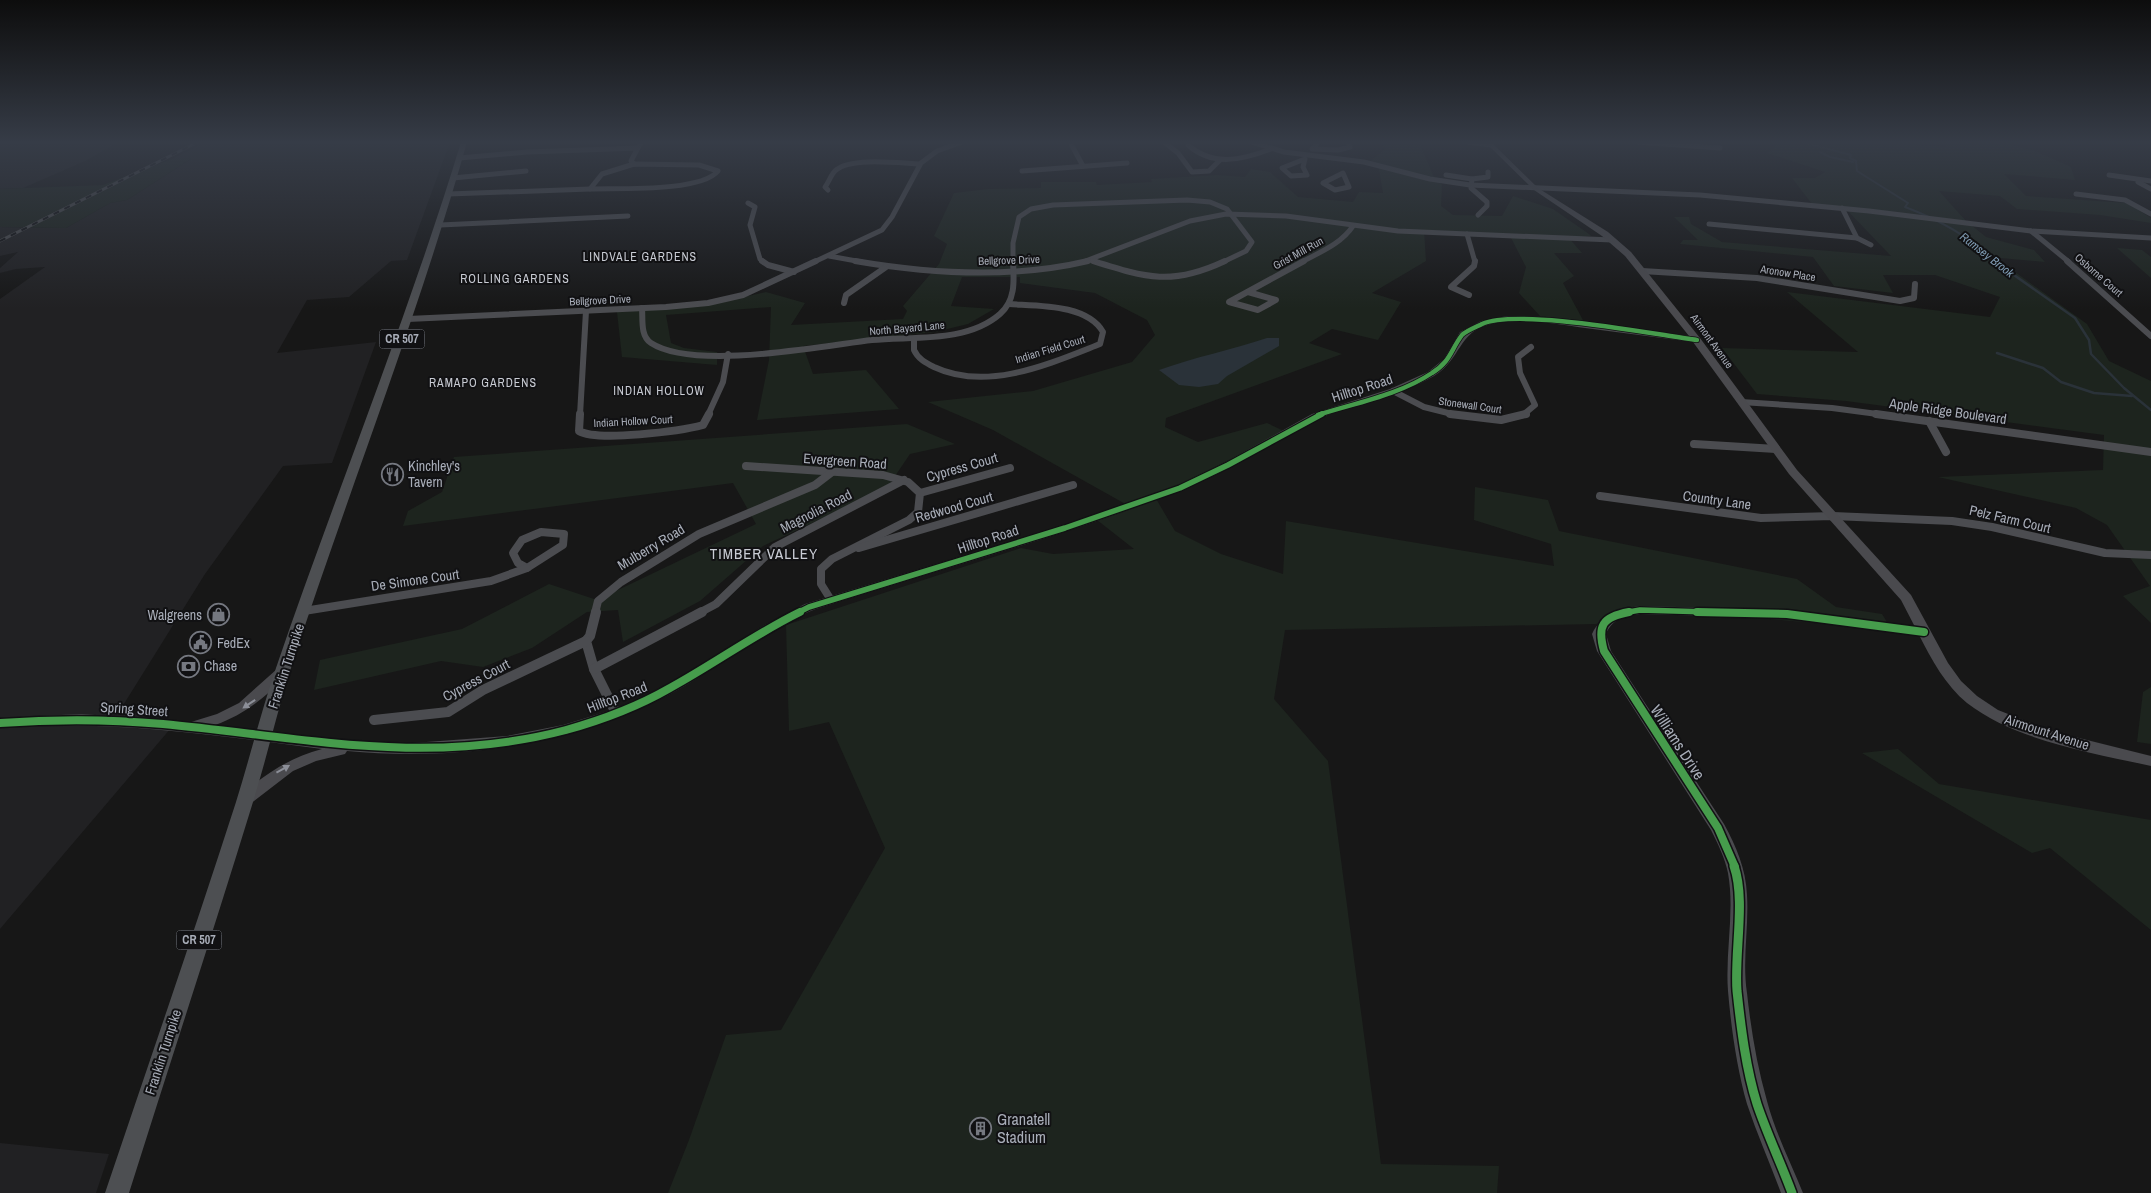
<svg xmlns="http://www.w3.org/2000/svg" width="2151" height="1193" viewBox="0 0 2151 1193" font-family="'Archivo Narrow',sans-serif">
	<rect width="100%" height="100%" fill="#171717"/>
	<g fill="#212123">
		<path d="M0,142H119L85,161L23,188L0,189Z"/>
		<path d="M206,142H450L407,260L391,261L349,297L307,300L277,353L376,342L332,463L283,466L205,574L122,707L171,728L0,929V299L45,267L16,269L0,273V268L18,252L0,256V227L66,228L110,203L127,200L191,159H172Z"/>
		<path d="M0,1143L109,1154L96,1193H0Z"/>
	</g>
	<g fill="#1d241e">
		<path d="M1378,142H1419L1433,175L1442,185L1441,206L1453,215L1502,216L1513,196L1553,209L1589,234L1591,236L1568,237L1582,253H1554L1574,276L1563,283L1584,322L1540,316L1519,293L1526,267L1509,234L1424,230L1426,261L1372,293L1401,302L1378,340L1332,329L1309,343L1342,354L1166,418L1165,427L1198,442L1267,423L1286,432L1155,497L1175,531L1221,554L1283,574L1286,521L1554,566L1551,544L1474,520L1475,487L1548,500L1559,531L1797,579L1836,607L1882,614L1892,630L1648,608L1596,624L1285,630L1274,699L1328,761L1381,1164L1499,1166L1497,1193H668L689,1140L726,1035L781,1030L885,848L829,722L789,731L786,625L1021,548L1053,554L1134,549L1097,520L1129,506L993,430L928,402L1033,391L1132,362L1155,335L1147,320L1095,293L1020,283V277H962L951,306L994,309L968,324L935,332L803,346L813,374L866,370L899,409L757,420L769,360L771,307L666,315L671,343L684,348L717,352V365L622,357L617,312L707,305L766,292L805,303L791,325L903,319L907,311L903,306L939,264L947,244L934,236L954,193L988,189L1041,188V182H1096L1097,185L1152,182L1151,179L1217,175L1245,177L1251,169L1270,172L1298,197L1353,202L1359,192L1383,193L1379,169L1371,160L1386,149Z"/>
		<path d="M1768,142H1878L1946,147L1944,142L1984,144L1998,142L2033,150L2071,167L2075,180L2004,174L2026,196L2127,203L2151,218V223L2100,215L2017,209L2000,196L1939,191L1966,221L1986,237L2034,250L2045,262L2000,258L2004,264L2087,324L2109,361L2151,381V623L2123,596L2150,586L2107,525L2076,508L1938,477L2103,470L2104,435L1846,401L1757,394L1722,348L1858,352L1787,292L1990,317L2000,297L1935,275H1883L1893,293L1834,286L1813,257L1680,244L1683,240H1698L1674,217H1689L1691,224L1722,242L1891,256L1844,207L1812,204L1792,178H1815L1825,172L1767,153L1776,145Z"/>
		<path d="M192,158L127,200L110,203L66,228L0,227V189L103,185L172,159Z"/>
		<path d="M2117,248L2142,250L2151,257V278Z"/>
		<path d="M907,424L955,444L910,454L887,488L763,546L700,601L623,642L618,610L587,612L532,648L483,667L441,661L314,690L320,660L462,629L549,584L597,600L756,524L733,483L403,526L408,511L442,492L454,457Z"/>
		<path d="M2151,687V744L2137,742L2143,692Z"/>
		<path d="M1898,749L1939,784L2151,820V930L2050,848L2032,853L1862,753Z"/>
	</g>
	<path fill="#2a3239" d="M1267,338H1279V346L1227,376L1218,384L1199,387L1179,385L1159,370C1195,357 1231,350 1267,338Z"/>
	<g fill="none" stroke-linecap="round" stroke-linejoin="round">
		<g stroke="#2a3239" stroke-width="2">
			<path d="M1802,142L1851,155L1850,158L1856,161L1857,171L1908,203L1905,207C1937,219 1971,237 1995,262"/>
			<path d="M1820,152L1830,157L1853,162"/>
		</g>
		<g stroke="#2a3239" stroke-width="2.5">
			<path d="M1994,261L2075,318L2089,340L2091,354L2124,388L2151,410"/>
			<path d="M1997,353L2043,368L2061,382L2094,393L2132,396"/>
		</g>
		<g stroke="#4b4c50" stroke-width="5">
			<path d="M1070,142L1083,166"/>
			<path d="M1164,142L1178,153L1192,172L1209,171L1220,160"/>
			<path d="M1189,142L1188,145C1213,167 1242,160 1271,149"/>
			<path d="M1252,142L1284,152L1364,162L1430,179L1470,185L1700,195L1869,211L2031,231L2151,238"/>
			<path d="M1319,142L1312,149L1338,150L1350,147L1348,142"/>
			<path d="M1468,142L1491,145"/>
			<path d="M1637,142L1720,148"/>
			<path d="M459,158L527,152L638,148"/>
			<path d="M1305,159L1303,167L1307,175L1291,176L1282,168Z"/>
			<path d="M634,164L631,161L641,142"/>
			<path d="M634,164L699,165L718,171C701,192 618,188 590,189L602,174Z"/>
			<path d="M1022,171L1127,163"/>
			<path d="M1343,173L1349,187L1335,190L1323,183Z"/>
			<path d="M1446,175L1472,179L1488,177V172"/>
			<path d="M2109,175L2151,181"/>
			<path d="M453,178L526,171"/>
			<path d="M1472,179L1471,188L1487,202V206L1478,215"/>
			<path d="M2138,182L2151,189"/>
			<path d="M828,190L825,187C829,182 831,174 836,170C851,157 899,163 919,164"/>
			<path d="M448,194L590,189"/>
			<path d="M2076,194L2125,200L2151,214"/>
			<path d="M748,203L755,207L750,225L760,259L764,262"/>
			<path d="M1842,208L1857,238L1871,245"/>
			<path d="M1709,224L1857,238"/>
			<path d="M440,225L628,216"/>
			<path d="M2031,231L2069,262"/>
			<path d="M1467,234L1475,262"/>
			<path d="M829,256L862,262"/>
			<path d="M1091,260L1097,262"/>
			<path d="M814,262L882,230L892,217L921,163L937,151L962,142"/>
			<path d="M1013,262V243L1019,217L1031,209L1053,205L1187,200L1210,202L1227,209L1252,242L1246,251L1223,262"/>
			<path d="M1083,262L1190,221L1226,214L1286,216L1398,231L1612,240"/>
			<path d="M1302,262C1320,252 1341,244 1353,226"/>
		</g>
		<g stroke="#4b4c50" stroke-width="6">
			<path d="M762,261L768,265L794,272"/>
			<path d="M855,261C931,274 1012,279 1088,261"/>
			<path d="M1093,261C1147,278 1172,286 1225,261"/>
			<path d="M2067,261L2151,336"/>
			<path d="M1642,271L1757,278L1900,301L1914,298L1915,284"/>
			<path d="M1248,292L1276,300L1258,310L1229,302L1304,261"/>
			<path d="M1469,295L1451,287L1474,266L1475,261"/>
			<path d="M844,303L846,295L886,267"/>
			<path d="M642,308C643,319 640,336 651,343C694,371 822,346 872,340C913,336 967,343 1000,314C1016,300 1014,280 1013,261"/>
			<path d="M408,319L666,307L708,303L743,295L816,261"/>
			<path d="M914,339V350C918,359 926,363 934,367C987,392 1049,364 1100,344L1103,332C1087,304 1038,306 1009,304"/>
			<path d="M1393,391L1424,407L1456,415"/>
			<path d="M1741,402L1832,408L1885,415"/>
			<path d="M580,415L586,311"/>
			<path d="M708,415L723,382L728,354"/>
			<path d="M1523,415L1535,405L1520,373L1518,357L1531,347"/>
		</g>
		<g stroke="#4b4c50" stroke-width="8">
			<path d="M580,414L579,431C597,442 681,431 703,425L709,414"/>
			<path d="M1450,414L1501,420L1526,414"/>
			<path d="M1876,414L2151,452"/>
			<path d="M1929,421L1946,452"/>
			<path d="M1694,444L1776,449"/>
			<path d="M746,466L883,475L908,482L920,493L918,512L909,520L832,559L821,569V584L831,600"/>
			<path d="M920,493L1010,468"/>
			<path d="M1600,496L1761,518L1833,516L1952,521L1992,527L2105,553L2151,555"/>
			<path d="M541,532L564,534L563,545L527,568L518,563L513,553L522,540Z"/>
			<path d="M859,548L1073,485"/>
			<path d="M304,611L491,581L527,568"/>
			<path d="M595,613L598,601L621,582L699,534L815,485L832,472"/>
			<path d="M699,613L716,604L775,547L904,480"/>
		</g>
		<g stroke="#4b4c50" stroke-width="10">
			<path d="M596,612L590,636L586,641L594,669L616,713"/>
			<path d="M594,669L702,612"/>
			<path d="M374,720L448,712L483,690L586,641"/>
		</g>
		<path fill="#4a4a4e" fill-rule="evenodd" d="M1485,142H1491L1538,188L1608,232L1631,252L1700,338L1797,470L1911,595L1948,663L1961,681L1977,696L1998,710L2051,731L2151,756V766C2093,753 2016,741 1967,703C1946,686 1931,659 1919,635L1787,618L1640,614C1625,616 1612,619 1606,634L1611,651L1724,824C1736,846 1746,869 1747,895C1749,928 1742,960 1747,993C1751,1030 1757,1066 1767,1101C1775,1132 1791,1163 1803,1193H1781C1770,1163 1757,1134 1747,1104C1737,1069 1731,1027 1728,991C1725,952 1735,912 1728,873C1725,858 1718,844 1711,830L1597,651L1592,634C1602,613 1619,609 1640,606L1787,610L1915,627L1901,600L1789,474L1693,342C1657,337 1621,333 1585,328C1555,324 1521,317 1491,324C1457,332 1462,359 1434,376C1398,397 1355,402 1318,419C1287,433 1259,453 1229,468C1190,488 1149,502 1108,517C1034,543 960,564 886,587C863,594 839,601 816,609C764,628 720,667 672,693C574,746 456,761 347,751L345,754L316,761L293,771L250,804L245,806L240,804L237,800L240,796C265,774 289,758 322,749C214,735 110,719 0,728V718L81,714L191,722L217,714L239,703L277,669H287L289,672L287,675C266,697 244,715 215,725L352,742L413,743L507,736L563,725L612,710L643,697L684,675L763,626L805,604L1061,526L1176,486L1224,463L1312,414L1390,389L1428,372L1444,359L1460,332L1481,321L1507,316L1546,317L1689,336L1625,256L1602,236L1534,190Z"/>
		<path fill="#4d4f52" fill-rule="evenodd" d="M461,142H467C417,320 348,492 291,668C277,712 267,757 253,802C213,932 170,1063 129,1193H105C149,1063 194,932 236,802C250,757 261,712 276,668C336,492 407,320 461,142Z"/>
		<defs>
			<path id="rail" d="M0,241L198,142"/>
		</defs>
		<use href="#rail" stroke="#4b4c4f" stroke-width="3"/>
		<use href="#rail" stroke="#111113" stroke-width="2" stroke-dasharray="6" stroke-linecap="butt"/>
		<defs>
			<path id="cycleway-far3" d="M1318,415C1355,403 1399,395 1432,373C1451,361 1450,351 1462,335C1466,331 1476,327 1482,324C1518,308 1652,334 1697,340"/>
			<g id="cycleway-far2">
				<path d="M797,613L809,607L1065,528L1180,488L1228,465L1322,414"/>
				<path d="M1623,613L1640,610L1743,613"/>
			</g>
			<g id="cycleway-far1">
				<path d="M1629,612C1602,617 1597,626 1604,651L1718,828L1735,867"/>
				<path d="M1697,612L1787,614L1924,632"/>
				<path d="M0,723C55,719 108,719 163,724C301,737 426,767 566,730C602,720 637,707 670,688C714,664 755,634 800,612"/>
			</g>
			<path id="cycleway" d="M1734,866C1746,900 1734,953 1737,991C1741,1028 1746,1069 1757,1104C1767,1134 1781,1163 1792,1193"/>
		</defs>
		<use href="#cycleway-far3" stroke="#111113" stroke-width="6"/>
		<use href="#cycleway-far2" stroke="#111113" stroke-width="8"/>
		<use href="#cycleway-far1" stroke="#111113" stroke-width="11"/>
		<use href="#cycleway" stroke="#111113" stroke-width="12"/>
		<use href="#cycleway-far3" stroke="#469c4c" stroke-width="4.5"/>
		<use href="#cycleway-far2" stroke="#469c4c" stroke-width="5.5"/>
		<use href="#cycleway-far1" stroke="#469c4c" stroke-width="8"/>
		<use href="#cycleway" stroke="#469c4c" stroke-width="9"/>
	</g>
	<defs><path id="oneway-solid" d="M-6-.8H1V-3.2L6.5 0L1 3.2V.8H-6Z" transform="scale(1.25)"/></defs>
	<g fill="#8c8f98">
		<use href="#oneway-solid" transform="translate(249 704) rotate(146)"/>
		<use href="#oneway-solid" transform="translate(283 769) rotate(-29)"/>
	</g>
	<linearGradient id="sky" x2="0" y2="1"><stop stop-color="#0d0d0d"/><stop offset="0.46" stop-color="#363c47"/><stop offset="1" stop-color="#363c47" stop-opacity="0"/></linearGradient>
	<rect width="2151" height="309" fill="url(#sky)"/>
	<defs>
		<symbol id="restaurant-ring" viewBox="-11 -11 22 22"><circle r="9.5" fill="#111113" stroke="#757880" stroke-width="1.5"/><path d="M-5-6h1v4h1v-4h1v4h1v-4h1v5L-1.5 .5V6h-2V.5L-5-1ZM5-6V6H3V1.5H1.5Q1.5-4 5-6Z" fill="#757880"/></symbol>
		<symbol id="shop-ring" viewBox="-11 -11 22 22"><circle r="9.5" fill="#111113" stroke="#757880" stroke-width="1.5"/><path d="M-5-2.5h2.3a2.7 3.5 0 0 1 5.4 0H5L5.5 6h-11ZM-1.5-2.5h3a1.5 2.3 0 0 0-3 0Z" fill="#757880"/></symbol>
		<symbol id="civic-ring" viewBox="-11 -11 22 22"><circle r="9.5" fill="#111113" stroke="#757880" stroke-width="1.5"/><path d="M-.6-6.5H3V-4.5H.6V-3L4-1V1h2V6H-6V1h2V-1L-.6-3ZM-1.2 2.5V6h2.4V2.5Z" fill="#757880"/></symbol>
		<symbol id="bank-ring" viewBox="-11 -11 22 22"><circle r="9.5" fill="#111113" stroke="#757880" stroke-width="1.5"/><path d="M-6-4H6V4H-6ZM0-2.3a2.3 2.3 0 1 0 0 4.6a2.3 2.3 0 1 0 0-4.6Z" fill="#757880"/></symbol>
		<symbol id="building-ring" viewBox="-11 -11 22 22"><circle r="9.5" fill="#111113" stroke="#757880" stroke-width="1.5"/><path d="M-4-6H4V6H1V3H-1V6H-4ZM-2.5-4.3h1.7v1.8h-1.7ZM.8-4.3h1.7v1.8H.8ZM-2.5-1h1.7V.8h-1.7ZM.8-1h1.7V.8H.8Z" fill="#757880"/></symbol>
	</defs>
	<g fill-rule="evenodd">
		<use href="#restaurant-ring" x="380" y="462" width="25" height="25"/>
		<use href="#shop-ring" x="206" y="602" width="25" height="25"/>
		<use href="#civic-ring" x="188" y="630" width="25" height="25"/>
		<use href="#bank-ring" x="176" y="654" width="25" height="25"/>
		<use href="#building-ring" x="968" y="1116" width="25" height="25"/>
	</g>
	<g text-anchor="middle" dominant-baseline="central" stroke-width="4" stroke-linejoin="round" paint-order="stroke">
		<g font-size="11" fill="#a8adb8" stroke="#111113">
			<text transform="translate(1298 253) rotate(-29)">Grist Mill Run</text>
			<text transform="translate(1009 260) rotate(-2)">Bellgrove Drive</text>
			<text transform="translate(1788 273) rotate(9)">Aronow Place</text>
			<text transform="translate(2099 275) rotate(41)">Osborne Court</text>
			<text transform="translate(600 300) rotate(-3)">Bellgrove Drive</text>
			<text transform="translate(907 328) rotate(-5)">North Bayard Lane</text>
			<text transform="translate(1712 341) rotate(54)">Airmont Avenue</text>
			<text transform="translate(1050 349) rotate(-17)">Indian Field Court</text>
			<text transform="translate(1470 405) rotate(8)">Stonewall Court</text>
			<text transform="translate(633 421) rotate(-3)">Indian Hollow Court</text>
		</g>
		<g font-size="12" font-style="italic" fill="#7f9bb3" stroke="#111113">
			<text transform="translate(1987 255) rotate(38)">Ramsey Brook</text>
		</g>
		<g font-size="12" letter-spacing="1" fill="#c9ccd4" stroke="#111113">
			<text x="640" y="257">LINDVALE GARDENS</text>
			<text x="515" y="279">ROLLING GARDENS</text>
			<text x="483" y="383">RAMAPO GARDENS</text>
			<text x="659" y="391">INDIAN HOLLOW</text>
		</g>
		<g fill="#111113" stroke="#7b7e86" stroke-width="1">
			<rect x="379.5" y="329.5" width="45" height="19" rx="4"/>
			<rect x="176.5" y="930.5" width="45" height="19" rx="4"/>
		</g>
		<g font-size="12" font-weight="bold" fill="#a8adb8">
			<text x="402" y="339">CR 507</text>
			<text x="199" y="940">CR 507</text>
		</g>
		<g font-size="14" fill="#a8adb8" stroke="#111113">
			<text transform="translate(1362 388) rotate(-18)">Hilltop Road</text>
			<text transform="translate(1948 411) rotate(8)">Apple Ridge Boulevard</text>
			<text transform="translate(845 461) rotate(4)">Evergreen Road</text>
			<text transform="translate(962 467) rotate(-16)">Cypress Court</text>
			<text transform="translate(1717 500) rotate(8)">Country Lane</text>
			<text transform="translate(954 507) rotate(-16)">Redwood Court</text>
			<text transform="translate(816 511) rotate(-27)">Magnolia Road</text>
			<text transform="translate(2010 519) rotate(13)">Pelz Farm Court</text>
			<text transform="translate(988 539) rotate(-18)">Hilltop Road</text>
			<text transform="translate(651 547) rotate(-31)">Mulberry Road</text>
			<text transform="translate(415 580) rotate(-8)">De Simone Court</text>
			<text transform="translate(286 666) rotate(-72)">Franklin Turnpike</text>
			<text transform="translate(476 680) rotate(-28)">Cypress Court</text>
			<text transform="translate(617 697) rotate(-21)">Hilltop Road</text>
			<text transform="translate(134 709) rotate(4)">Spring Street</text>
			<text transform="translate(2047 732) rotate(18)">Airmount Avenue</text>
			<text transform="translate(163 1052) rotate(-72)">Franklin Turnpike</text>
		</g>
		<g font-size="14" fill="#a8adb8" stroke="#111113" text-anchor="start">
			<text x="408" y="466">Kinchley's<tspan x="408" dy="16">Tavern</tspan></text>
			<text x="202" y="615" text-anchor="end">Walgreens</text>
			<text x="217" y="643">FedEx</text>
			<text x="204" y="666">Chase</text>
		</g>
		<g font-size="15" letter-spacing="1" fill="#c9ccd4" stroke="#111113">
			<text x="764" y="553">TIMBER VALLEY</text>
		</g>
		<g font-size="16" fill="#a8adb8" stroke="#111113">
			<text transform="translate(1678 742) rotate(57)">Williams Drive</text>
		</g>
		<g font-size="16" fill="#a8adb8" stroke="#111113" text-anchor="start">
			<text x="997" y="1119">Granatell<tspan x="997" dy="18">Stadium</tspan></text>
		</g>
	</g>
</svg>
